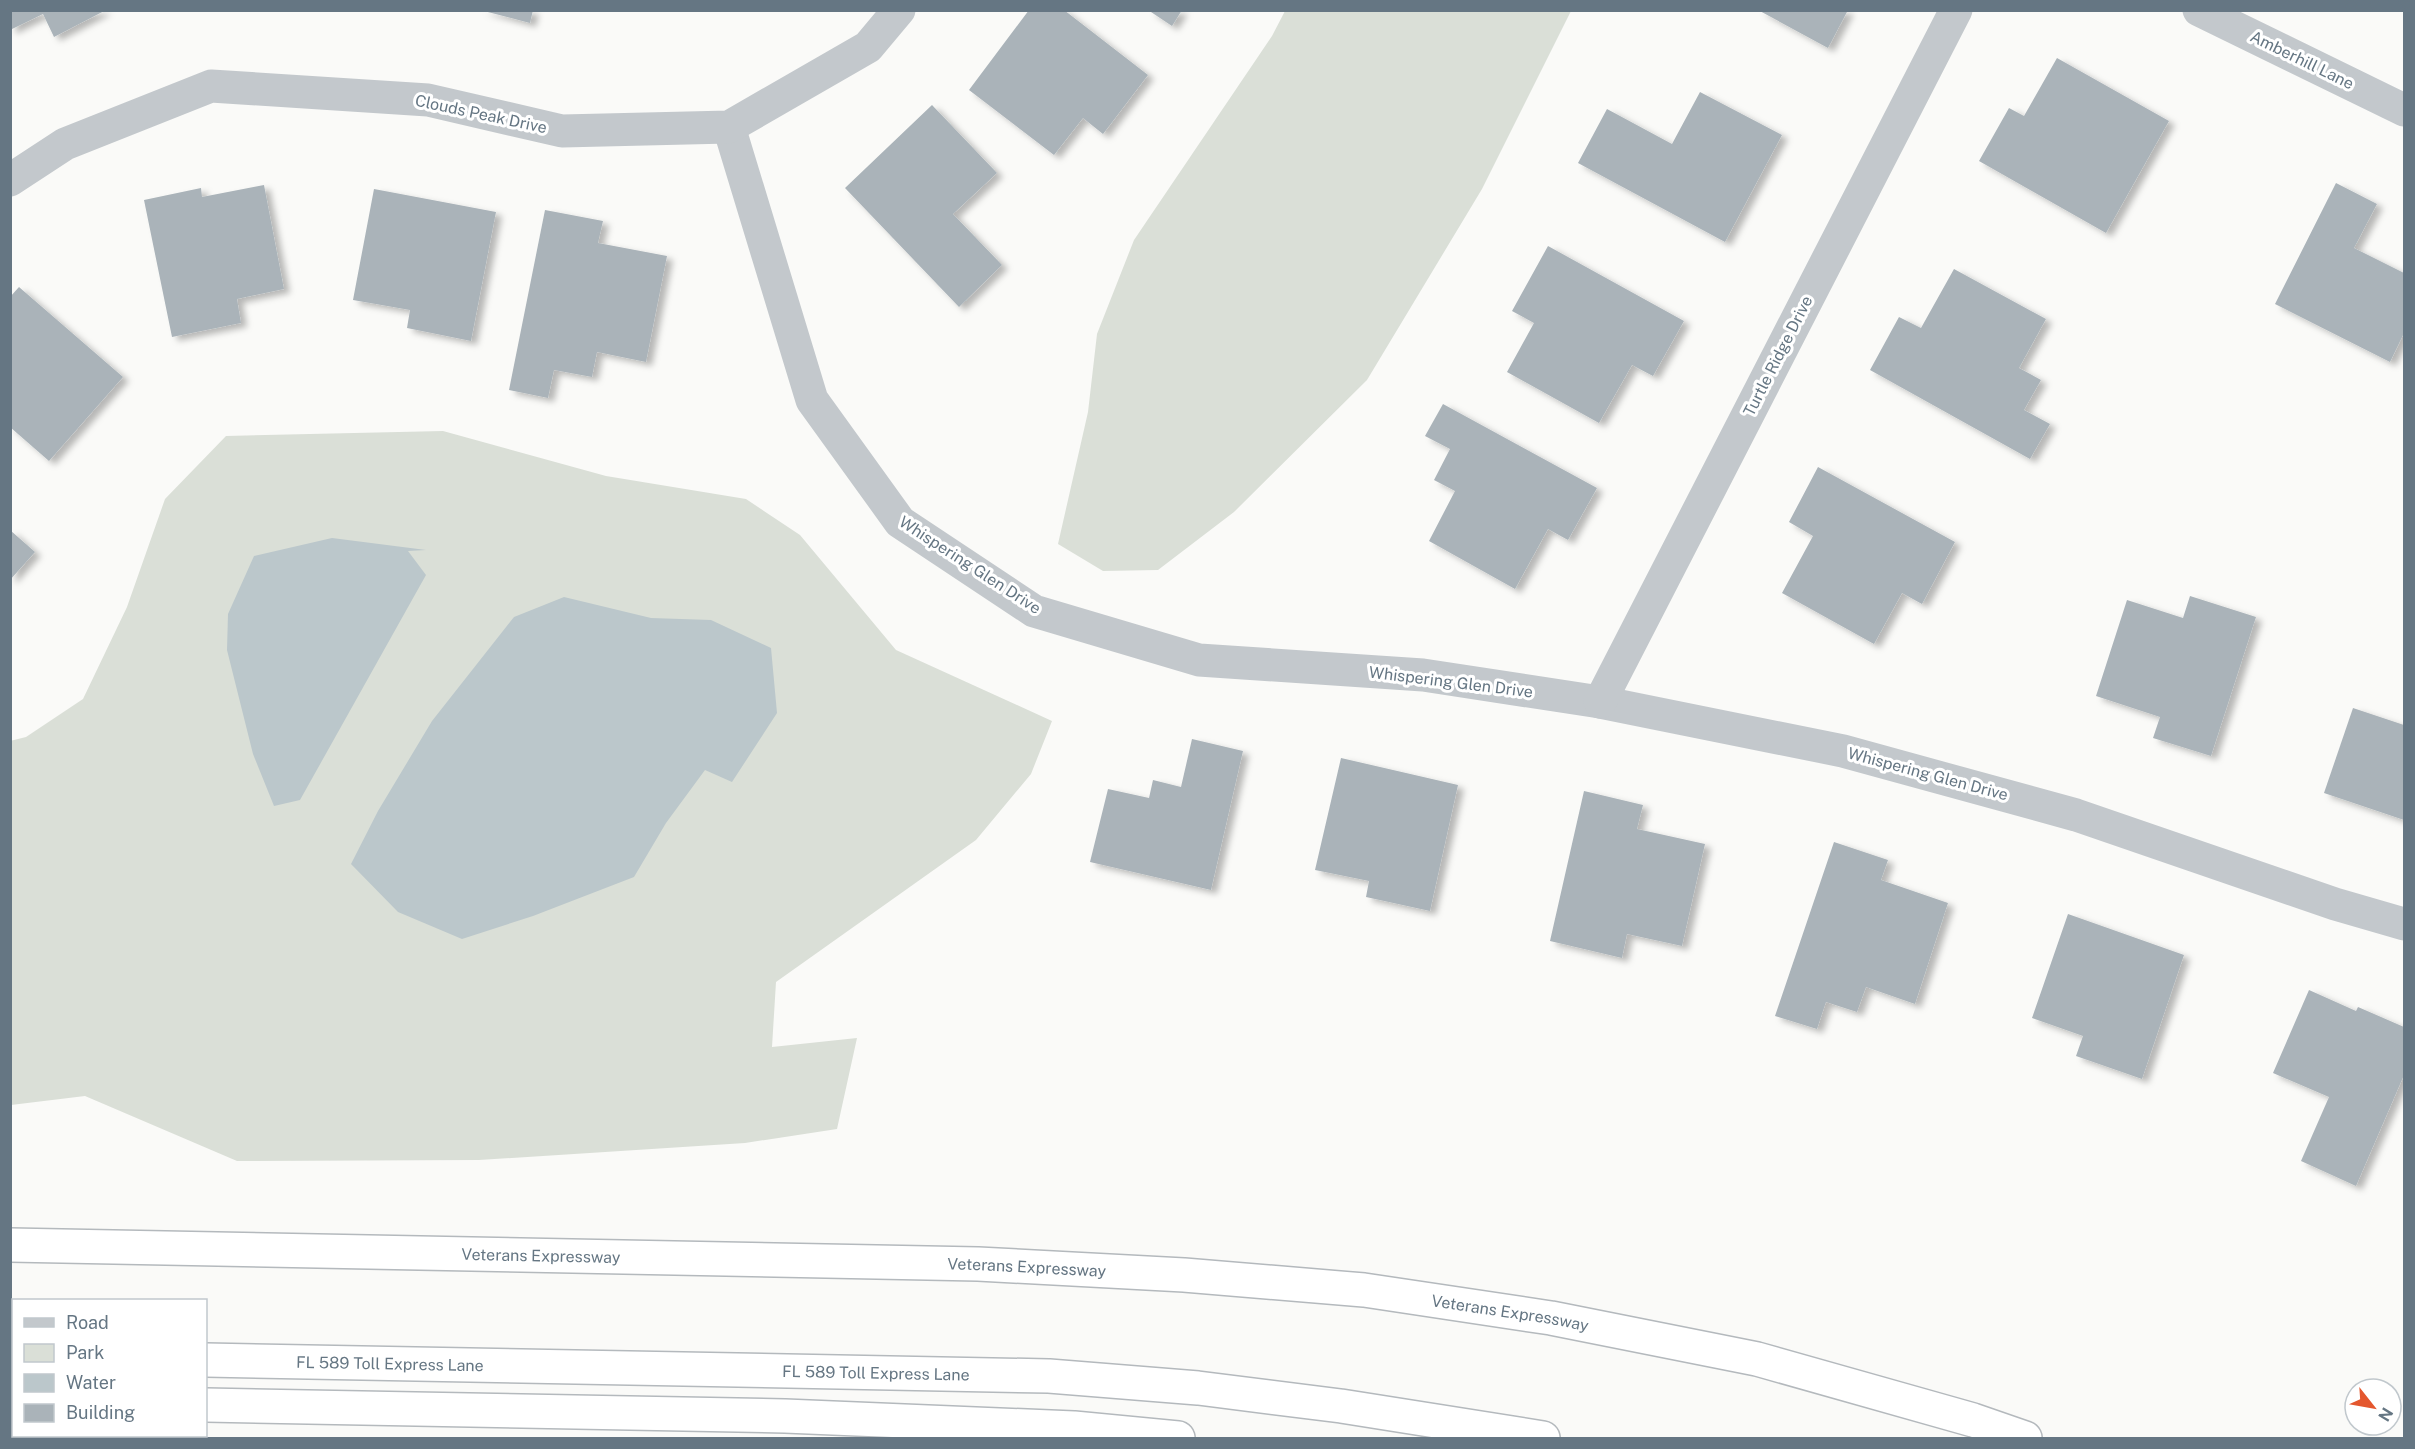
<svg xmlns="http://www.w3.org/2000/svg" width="2415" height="1449" viewBox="0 0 2415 1449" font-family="'Public Sans',sans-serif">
	<defs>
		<filter id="shadow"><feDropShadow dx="6" dy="4" stdDeviation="3" flood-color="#0004"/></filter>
	</defs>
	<rect width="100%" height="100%" fill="#fafaf8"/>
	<g fill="#dadfd7">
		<path d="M1285,11H1571L1482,189L1367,380L1234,512L1158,570L1103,571L1058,544L1088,412L1097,334L1134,240L1272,36Z"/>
		<path d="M443,431L606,476L746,499L800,535L896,650L1052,721L1031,774L976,840L776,982L772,1047L857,1038L837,1129L745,1143L479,1160L237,1161L85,1096L11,1105L10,741L26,737L83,699L127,607L165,499L226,436Z"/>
	</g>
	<g fill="#bbc7cb">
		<path d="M332,538L426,550L408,551L426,575L300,800L274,806L253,754L227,650L228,614L254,556Z"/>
		<path d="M564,597L651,618L711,620L771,648L777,713L732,782L705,770L666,823L634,877L533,916L462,939L398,912L351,864L378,811L432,721L514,617Z"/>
	</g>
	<g fill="#aab3b9" filter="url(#shadow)">
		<path d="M10,10H106L54,37L43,14L10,30Z"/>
		<path d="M480,10H533L530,23Z"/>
		<path d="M1029,10H1064L1148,75L1103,134L1083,118L1054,155L969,90Z"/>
		<path d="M1148,10H1182L1172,26Z"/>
		<path d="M1758,10H1848L1828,48Z"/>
		<path d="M2057,58L2169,121L2106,233L1979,161L2009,108L2024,116Z"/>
		<path d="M1700,92L1782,135L1725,242L1578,163L1607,109L1672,144Z"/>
		<path d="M932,105L997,173L953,214L1002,265L959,307L845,188Z"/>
		<path d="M2336,183L2377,204L2354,248L2404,273V333L2390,362L2275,304Z"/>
		<path d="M264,185L284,289L237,299L241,323L172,337L144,200L201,188L202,197Z"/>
		<path d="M374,189L496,212L471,341L407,328L410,310L353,300Z"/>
		<path d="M545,210L603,221L598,243L667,256L646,362L597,352L592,377L554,370L548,398L509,390Z"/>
		<path d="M1548,246L1684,321L1653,376L1632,365L1599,423L1507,372L1534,323L1512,311Z"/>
		<path d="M1954,269L2046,319L2019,368L2041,380L2024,410L2050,424L2030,459L1870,370L1899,317L1921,328Z"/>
		<path d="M19,287L123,377L49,461L10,427V297Z"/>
		<path d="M1443,404L1597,488L1568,540L1548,529L1515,589L1429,541L1455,491L1434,480L1450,449L1425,436Z"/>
		<path d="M1818,467L1955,542L1922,604L1902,593L1874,644L1782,593L1813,536L1789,522Z"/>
		<path d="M10,530L35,552L10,580Z"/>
		<path d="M2190,596L2256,617L2211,756L2153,738L2160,717L2096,696L2127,600L2183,618Z"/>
		<path d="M2353,708L2404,725V820L2324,793Z"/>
		<path d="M1192,739L1243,751L1211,890L1090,862L1108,789L1149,798L1153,780L1181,787Z"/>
		<path d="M1341,758L1458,785L1430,911L1366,897L1369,881L1315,870Z"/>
		<path d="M1584,791L1643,805L1637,829L1705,844L1682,946L1627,934L1622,958L1550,941Z"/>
		<path d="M1834,842L1888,860L1881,880L1948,903L1915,1004L1866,987L1857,1012L1826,1002L1817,1029L1775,1016Z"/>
		<path d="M2068,914L2184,955L2142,1079L2076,1056L2083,1036L2032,1018Z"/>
		<path d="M2309,990L2356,1011L2358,1007L2404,1027V1075L2356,1186L2301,1161L2329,1097L2273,1073Z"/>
	</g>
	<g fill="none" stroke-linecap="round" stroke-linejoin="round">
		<defs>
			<g id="highway">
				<path id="s1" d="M10,1245L978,1264L1184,1275L1364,1290L1551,1318L1757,1359L1973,1420L2025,1438"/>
				<path d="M10,1356H14"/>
				<path id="s2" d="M206,1360L1049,1376L1198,1388L1341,1406L1543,1438"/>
				<path d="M10,1401H14"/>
				<path d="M206,1405L785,1416L1074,1428L1178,1438"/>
			</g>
		</defs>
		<use href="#highway" stroke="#b4b9bd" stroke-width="36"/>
		<g stroke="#c3c8cc" stroke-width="33">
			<path d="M2199,10L2404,110"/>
			<path d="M729,127L812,400L900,522L1034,611L1199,660L1423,675L1600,702L1843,751L2076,815L2335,904L2404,924"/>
			<path d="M10,180L65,144L211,86L428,100L562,131L729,127L868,47L899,10"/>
			<path d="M1600,702L1956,10"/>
		</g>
		<use href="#highway" stroke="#fff" stroke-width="33"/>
	</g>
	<g text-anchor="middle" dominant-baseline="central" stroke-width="6" stroke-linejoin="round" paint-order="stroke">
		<g font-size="16" fill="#657683" stroke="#fff">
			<text transform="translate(2302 60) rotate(26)">Amberhill Lane</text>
			<text transform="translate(481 114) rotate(12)">Clouds Peak Drive</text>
			<text transform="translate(1778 356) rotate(-63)">Turtle Ridge Drive</text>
			<text transform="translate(970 565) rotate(33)">Whispering Glen Drive</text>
			<text transform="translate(1451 682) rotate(7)">Whispering Glen Drive</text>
			<text transform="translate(1928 774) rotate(15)">Whispering Glen Drive</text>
			<text stroke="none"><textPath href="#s1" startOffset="531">Veterans Expressway</textPath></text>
			<text stroke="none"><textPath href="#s1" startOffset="1017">Veterans Expressway</textPath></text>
			<text stroke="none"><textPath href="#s1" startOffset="1503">Veterans Expressway</textPath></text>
			<text stroke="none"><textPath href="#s2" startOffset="184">FL 589 Toll Express Lane</textPath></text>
			<text stroke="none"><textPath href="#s2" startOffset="670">FL 589 Toll Express Lane</textPath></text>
		</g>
	</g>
	<rect width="2415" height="1449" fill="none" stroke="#657683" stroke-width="24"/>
	<rect x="12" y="1299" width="195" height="138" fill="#ffffff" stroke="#c1c8cd" stroke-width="1.5"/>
	<rect x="24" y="1318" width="30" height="9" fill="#c3c8cc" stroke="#c1c8cd" stroke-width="1.5"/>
	<text x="66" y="1329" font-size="18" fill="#657683">Road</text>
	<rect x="24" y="1344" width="30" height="18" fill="#dadfd7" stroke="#c1c8cd" stroke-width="1.5"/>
	<text x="66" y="1359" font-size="18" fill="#657683">Park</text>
	<rect x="24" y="1374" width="30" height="18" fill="#bbc7cb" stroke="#c1c8cd" stroke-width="1.5"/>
	<text x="66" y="1389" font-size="18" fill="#657683">Water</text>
	<rect x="24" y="1404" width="30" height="18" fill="#aab3b9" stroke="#c1c8cd" stroke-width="1.5"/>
	<text x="66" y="1419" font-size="18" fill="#657683">Building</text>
	<g transform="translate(2373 1407) rotate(121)"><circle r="28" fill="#ffffff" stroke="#c1c8cd" stroke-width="1.5"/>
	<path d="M0-4.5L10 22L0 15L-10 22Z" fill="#e4572e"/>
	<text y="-9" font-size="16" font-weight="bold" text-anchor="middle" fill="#657683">N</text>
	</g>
</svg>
